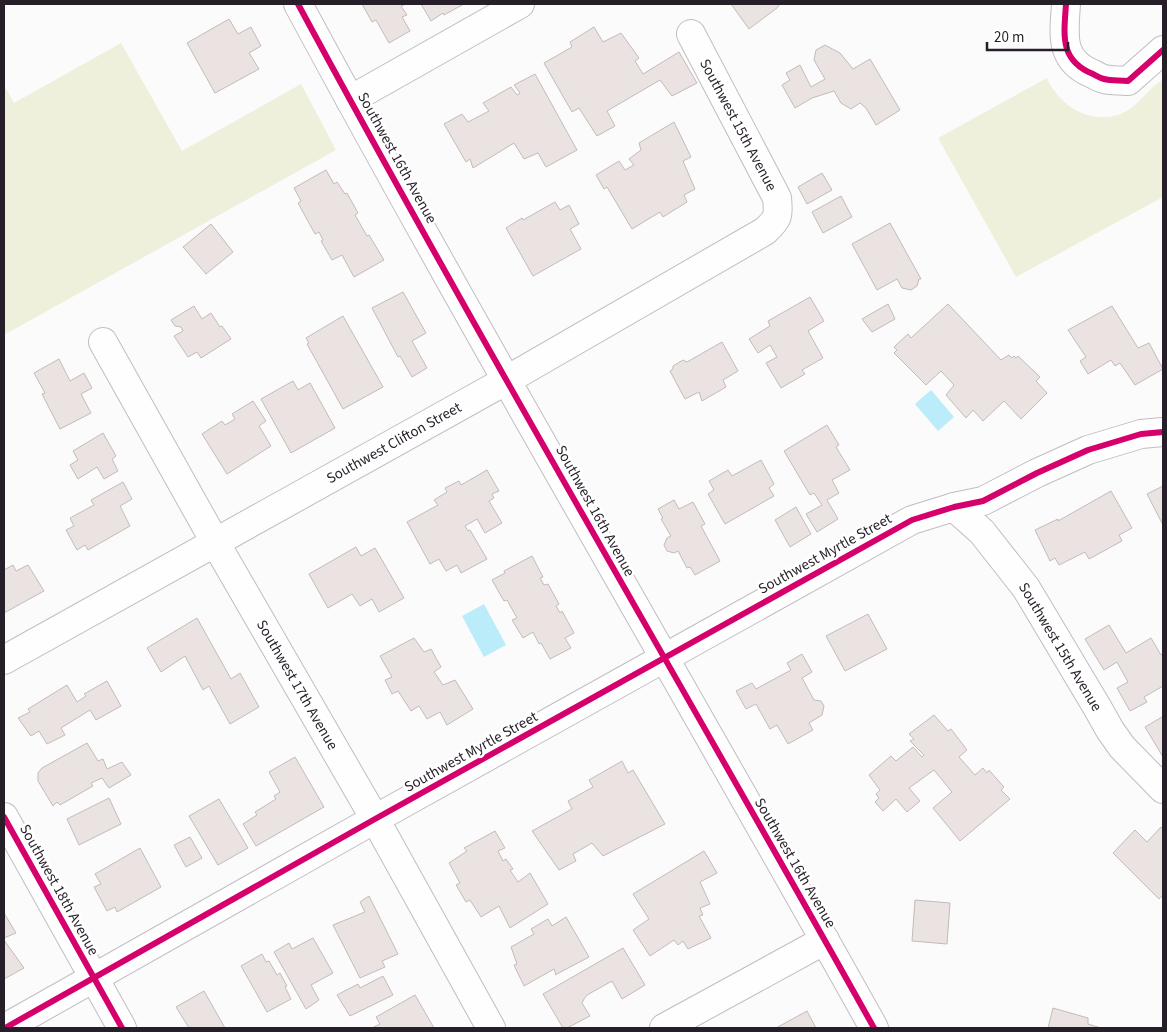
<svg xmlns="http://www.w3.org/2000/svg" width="1167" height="1032" viewBox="0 0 1167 1032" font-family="'Source Sans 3',sans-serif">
	<rect width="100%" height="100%" fill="#fbfbfb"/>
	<g fill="#eef0dc">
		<path d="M121,43L182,151L301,84L336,150L4,335V85L14,103Z"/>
		<path d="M1047,78C1059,106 1090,125 1121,114C1133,109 1142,98 1151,89C1154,85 1159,83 1163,79V197L1016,277L938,138Z"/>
	</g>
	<g fill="#bbecfa">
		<path d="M931,390L954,417L938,431L915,404Z"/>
		<path d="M484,604L506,645L484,657L462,616Z"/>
	</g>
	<g fill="#ebe3e2" stroke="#c2bbba">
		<path d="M362,4H406L401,6L407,15L402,17L410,31L389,43L376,20L372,22Z"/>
		<path d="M421,4H464L444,15L443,13L431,21Z"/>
		<path d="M731,4H780L777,8L749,29Z"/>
		<path d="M229,19L238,34L251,27L261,46L249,53L259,69L215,93L187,43Z"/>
		<path d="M594,27L603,42L621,33L639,58L635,61L643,74L679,52L697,83L672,96L660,80L607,111L615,126L597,136L579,108L572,112L544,63L572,47L570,42Z"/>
		<path d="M825,45L840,53L853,69L870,59L900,110L876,125L866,108L860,103L851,109L841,103L834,91L812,98L795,108L782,85L790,80L786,73L800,65L811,87L825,79L814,60L816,50Z"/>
		<path d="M535,74L577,150L546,167L538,153L524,159L514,143L473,168L470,159L466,162L444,124L462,114L468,122L489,111L483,103L511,87L517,95L520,93L514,85Z"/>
		<path d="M674,122L691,157L683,161L695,189L684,195L687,202L663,217L660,212L632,229L607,187L604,189L596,175L619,161L625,170L634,165L629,159L641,150L639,143Z"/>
		<path d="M326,170L334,184L337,182L345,194L347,193L358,213L355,215L367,236L369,235L384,260L354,277L342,255L332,260L321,241L323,240L319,232L315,234L298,203L301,201L294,188Z"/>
		<path d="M822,173L832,190L807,204L798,187Z"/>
		<path d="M841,196L852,217L823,233L812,212Z"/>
		<path d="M555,202L560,210L569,205L579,224L570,229L581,249L533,276L506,228L522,218L523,220Z"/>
		<path d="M890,223L921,279H919L917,286L911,290L902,288L897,279L877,290L852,244Z"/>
		<path d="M211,224L233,252L206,274L183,247Z"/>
		<path d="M403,292L426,333L412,341L427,368L412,377L400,356L398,357L372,308Z"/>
		<path d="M810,297L824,321L808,331L823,358L802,370L805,374L781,388L766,363L777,357L770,345L758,353L749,339L770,326L768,321Z"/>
		<path d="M888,304L895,319L872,332L862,319Z"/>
		<path d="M948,304L1001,360L1009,355L1012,358L1014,356L1016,358L1018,356L1040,377L1036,381L1047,393L1021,419L1004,401L983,421L973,410L966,418L946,395L954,385L941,371L926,385L894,353L897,350L894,347L908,334L911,338Z"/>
		<path d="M194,306L202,319L211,313L220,327L222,326L231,339L201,358L197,352L188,357L174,336L183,331L181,327L175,326L171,320Z"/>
		<path d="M1112,306L1138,348L1149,343L1163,369L1135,385L1120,363L1115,366L1111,360L1088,374L1080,361L1086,357L1068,330Z"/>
		<path d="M343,316L383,387L343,409L307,344L309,343L306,338Z"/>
		<path d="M722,342L738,371L723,380L726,387L702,401L699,392L685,399L670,371L673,369V366L683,360L687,362Z"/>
		<path d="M59,359L70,381L84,373L92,388L81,394L91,413L60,429L42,394L45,393L34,373Z"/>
		<path d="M293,381L298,390L310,383L335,428L291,453L261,399Z"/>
		<path d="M253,401L266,421L259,426L271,446L227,474L202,434L222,421L225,425L235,419L232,414Z"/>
		<path d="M827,425L839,445L836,447L850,470L832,480L839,493L827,500L838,519L817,532L806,514L822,505L814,493L810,495L784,451Z"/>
		<path d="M103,433L116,456L112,459L118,471L104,479L97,467L78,479L70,465L78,460L73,451Z"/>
		<path d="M761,460L774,484L769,488L774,496L725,524L708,494L714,490L709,481L728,470L732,476Z"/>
		<path d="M487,470L499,491L492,494L494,498L489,501L502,523L485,533L477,519L465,526L468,531L470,530L487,559L461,573L457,565L446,571L439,559L430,564L407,522L438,505L434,500L447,492L445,488L459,481L461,485Z"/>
		<path d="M123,482L132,499L120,506L130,526L88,550L85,545L77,550L66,530L74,526L70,518L94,505L91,500Z"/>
		<path d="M1163,486V525L1147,494Z"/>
		<path d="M1111,491L1132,528L1119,535L1122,541L1089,559L1085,552L1059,565L1055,558L1050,561L1035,530L1058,519V521Z"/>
		<path d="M674,500L679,509L693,502L705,524L701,526L720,561L695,575L690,567L687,568L678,551L674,553L667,551L664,545L667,538L671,536L661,519L663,518L658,509Z"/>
		<path d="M796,507L811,534L790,547L775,520Z"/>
		<path d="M356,547L361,556L375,548L404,598L379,612L372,599L360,606L352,594L328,608L309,574Z"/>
		<path d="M532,556L543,577L540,578L544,585L548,584L559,604L556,606L560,613L562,611L574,633L565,638L571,648L550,659L541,643L539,644L533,632L523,638L512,620L517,618L507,600L504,601L492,580L505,573L504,571Z"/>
		<path d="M13,565L16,571L28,565L44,591L4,613V570Z"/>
		<path d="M868,614L887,649L845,671L826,636Z"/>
		<path d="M197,618L231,679L240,673L259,707L230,724L209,686L203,690L185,656L161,672L147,648Z"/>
		<path d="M1109,625L1126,653L1151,638L1161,655L1163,654V686L1144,697L1147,702L1130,711L1117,688L1128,682L1117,662L1104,670L1085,639Z"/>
		<path d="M414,638L424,652L431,649L441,667L434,672L443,685L455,680L473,709L447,725L440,712L427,719L419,706L411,711L398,691L392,694L385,680L392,677L380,656Z"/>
		<path d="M802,654L812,672L802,678L814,700L821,701L824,706L822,715L809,723L813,730L788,744L777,725L770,729L756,704L746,709L736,691L752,683L756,689L791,670L787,663Z"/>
		<path d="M107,681L121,706L96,720L90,710L61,728L65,735L47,744L39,731L31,736L18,718L30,712L28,709L67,685L77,702L86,696L84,694Z"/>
		<path d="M934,715L948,731L951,729L967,750L959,757L975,775L983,768L987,773L989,770L1004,787L1001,790L1010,799L960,841L933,808L952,792L934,770L909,788L920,801L907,812L896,799L883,811L875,802L879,798L876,794L880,790L869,775L891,756L896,761L913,747L922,757L924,755L910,741L914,739L909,734Z"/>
		<path d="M1162,717L1163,719V757L1145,727Z"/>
		<path d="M87,743L98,761L103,759L107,769L122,762L131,775L109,788L102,778L91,783L93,786L60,805L57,802L53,806L38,781V773L42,768Z"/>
		<path d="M295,757L324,807L256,846L243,824L257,815L255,812L276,799L274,796L280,792L269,772Z"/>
		<path d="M622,761L628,773L633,770L665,824L603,856L592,843L573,854L576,861L559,870L532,831L572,809L568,801L593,787L589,780Z"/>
		<path d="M109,798L121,824L79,845L67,819Z"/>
		<path d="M219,799L248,848L218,865L189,816Z"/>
		<path d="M1161,827L1163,830V895L1159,899L1113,853L1135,830L1147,842Z"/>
		<path d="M495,831L505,848L498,851L503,861L506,859L513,869L510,870L518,882L530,873L548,904L510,928L499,906L481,917L470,900L466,902L456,885L460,883L449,863L467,851L464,848Z"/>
		<path d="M190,837L202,858L186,867L174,845Z"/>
		<path d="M140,848L161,887L117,912L115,907L107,911L94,887L101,884L95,874Z"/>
		<path d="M704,851L717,873L700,882L710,904L700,908L703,915L699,916L711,938L688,949L683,941L678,945L674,940L650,956L633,930L649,919L633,894Z"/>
		<path d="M369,896L398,954L382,961L385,967L360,978L333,925L365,912L360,902Z"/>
		<path d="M915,900L950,903L947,944L912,941Z"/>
		<path d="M4,913L16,933L4,938Z"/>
		<path d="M566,917L589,957L555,975L556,974L554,969L524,986L514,965L517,964L511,947L534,934L531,929L548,919L552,926Z"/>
		<path d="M313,938L333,973L311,985L319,1000L306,1009L274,952L289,943L292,949Z"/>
		<path d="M4,940L24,968L4,979Z"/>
		<path d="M623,948L645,985L622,999L612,981L587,995L584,999L582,1003L590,1016L567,1028H563L543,994Z"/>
		<path d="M262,954L266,962L269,961L277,975L280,973L287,986L285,987L291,999L267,1012L241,966Z"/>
		<path d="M383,976L393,995L350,1016L337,995L358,984L360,988Z"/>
		<path d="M204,991L225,1028H189L176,1007Z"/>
		<path d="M415,995L434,1028H372L380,1024L376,1017Z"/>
		<path d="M1053,1008L1088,1018V1024L1101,1028H1048Z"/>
		<path d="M807,1011L816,1028H776Z"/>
	</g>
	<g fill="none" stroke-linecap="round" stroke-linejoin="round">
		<defs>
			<g id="minor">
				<path d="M298,4C484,349 683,686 874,1028"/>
				<path d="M1066,4C1064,35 1059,60 1093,74C1097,76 1100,78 1104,79C1111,81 1120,80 1128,81L1163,50"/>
				<path d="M350,100L520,4"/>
				<path d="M103,342L215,542L375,819L491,1028"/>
				<path d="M954,507L982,532L1026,588L1097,707L1110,730L1122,747L1163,789"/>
				<path d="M4,660L507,380L765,231C778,219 779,216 777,198L691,34"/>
				<path d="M4,817L122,1028"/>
				<path d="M5,1028L375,819L912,520L954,507L983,501L1037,473L1088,450L1141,434L1163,432"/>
				<path d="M664,1028L825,940"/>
			</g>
		</defs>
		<use href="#minor" stroke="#c0bdc2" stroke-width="30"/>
		<use href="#minor" stroke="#fefefe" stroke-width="28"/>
		<defs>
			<g id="cycleway">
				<path d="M298,4C484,349 683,686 874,1028"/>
				<path d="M1066,4C1064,35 1059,60 1093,74C1097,76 1100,78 1104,79C1111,81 1120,80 1128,81L1163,50"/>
				<path d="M4,817L122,1028"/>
				<path d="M5,1028L375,819L912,520L954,507L983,501L1037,473L1088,450L1141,434L1163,432"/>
			</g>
		</defs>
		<use href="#cycleway" stroke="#fff" stroke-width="9"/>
		<use href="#cycleway" stroke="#d6006c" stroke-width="6"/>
	</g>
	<g text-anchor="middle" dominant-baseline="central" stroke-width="5" stroke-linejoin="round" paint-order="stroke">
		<g font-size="15" fill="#261f29" stroke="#fff">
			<text transform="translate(738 125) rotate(62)">Southwest 15th Avenue</text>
			<text transform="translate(397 158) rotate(61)">Southwest 16th Avenue</text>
			<text transform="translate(394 443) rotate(-29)">Southwest Clifton Street</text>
			<text transform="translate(595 511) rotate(61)">Southwest 16th Avenue</text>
			<text transform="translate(825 554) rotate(-29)">Southwest Myrtle Street</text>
			<text transform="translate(1060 647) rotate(59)">Southwest 15th Avenue</text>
			<text transform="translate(297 685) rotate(60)">Southwest 17th Avenue</text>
			<text transform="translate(471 752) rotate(-29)">Southwest Myrtle Street</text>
			<text transform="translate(795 863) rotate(60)">Southwest 16th Avenue</text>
			<text transform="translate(59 890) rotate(61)">Southwest 18th Avenue</text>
		</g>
	</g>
	<rect width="1167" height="1032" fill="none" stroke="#261f29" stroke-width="10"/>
	<path d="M987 42v8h81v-8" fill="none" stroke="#261f29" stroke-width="2.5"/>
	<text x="994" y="42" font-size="15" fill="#261f29" stroke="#ffffff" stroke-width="4" paint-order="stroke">20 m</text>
</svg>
